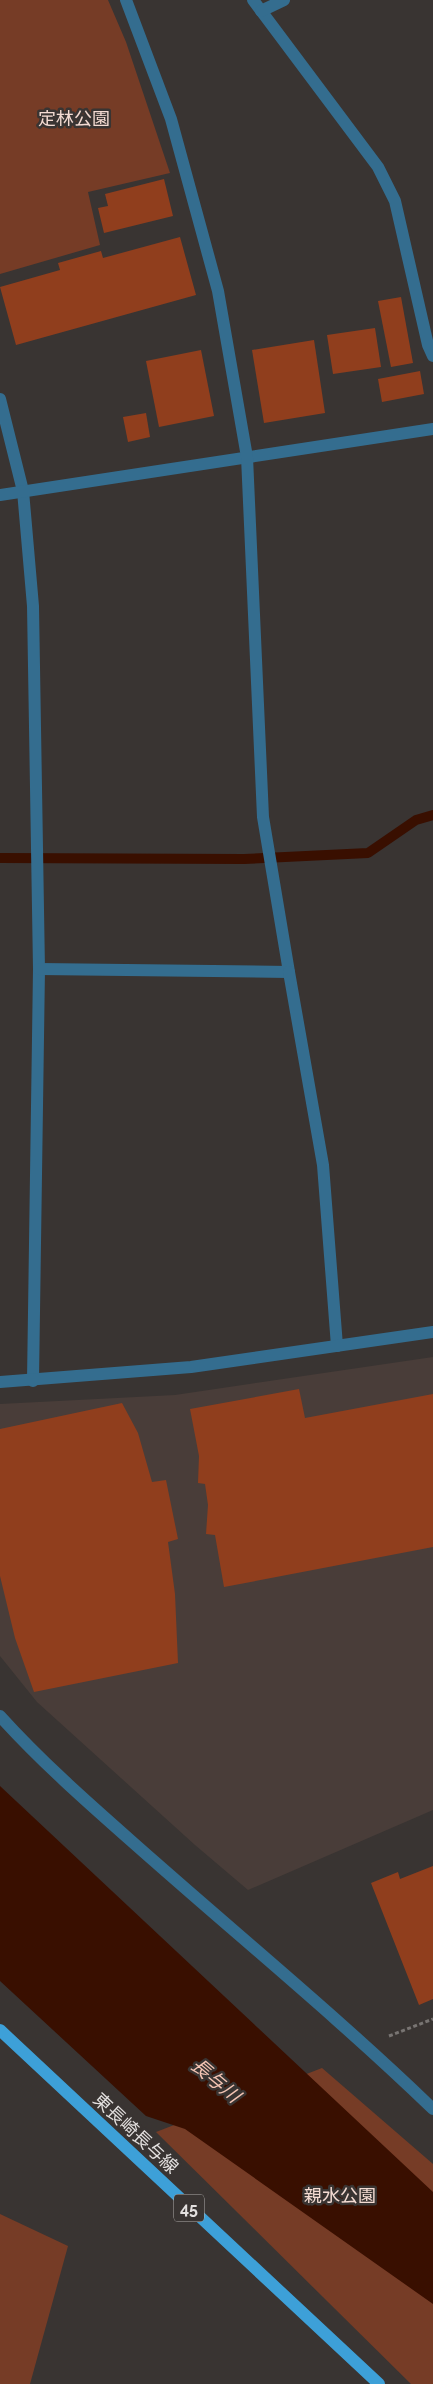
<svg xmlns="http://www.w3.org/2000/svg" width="433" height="2384" viewBox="0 0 433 2384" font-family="Raleway,'Noto Sans JP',sans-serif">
	<rect width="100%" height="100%" fill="#393432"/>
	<path fill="#493d39" d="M433,1357V1810L248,1890L195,1845L37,1702L0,1656V1404L175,1395Z"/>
	<g fill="#763c26">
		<path d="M0,0H108L126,42L170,173L88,192L100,245L0,274Z"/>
		<path d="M322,2068L433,2164V2384H411L156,2132Z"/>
		<path d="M0,2214L68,2246L30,2384H0Z"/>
	</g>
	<path fill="#390f00" d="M0,1786L433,2192V2304L185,2129L146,2116L0,1981Z"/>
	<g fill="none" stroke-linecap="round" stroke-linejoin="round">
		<path stroke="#390f00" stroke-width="10" d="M0,858L244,859L368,853L416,820L433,815"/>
	</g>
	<g fill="#903e1d">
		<path d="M164,179L173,216L104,233L98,208L108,206L105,194Z"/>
		<path d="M180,237L196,295L16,345L0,287L60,270L58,263L101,251L103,258Z"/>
		<path d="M401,297L413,363L391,367L378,301Z"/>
		<path d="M375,328L381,367L333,374L327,335Z"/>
		<path d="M314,340L325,413L264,423L252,350Z"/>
		<path d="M201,350L214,416L159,427L146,361Z"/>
		<path d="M420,371L424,394L382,402L378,379Z"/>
		<path d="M146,413L150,437L128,442L123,417Z"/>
		<path d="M299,1389L305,1418L433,1394V1547L224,1587L215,1535L206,1534L208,1505L205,1484L198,1483L199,1456L190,1409Z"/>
		<path d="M122,1403L138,1433L152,1482L166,1480L178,1539L168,1542L175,1594L178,1663L34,1692L15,1638L0,1576V1429Z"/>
		<path d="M433,1866V1999L419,2005L371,1883L398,1872L400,1879Z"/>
	</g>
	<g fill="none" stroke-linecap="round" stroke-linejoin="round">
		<path stroke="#787472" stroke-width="3" stroke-dasharray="4 2.5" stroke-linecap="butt" d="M389,2036L433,2019"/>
		<g stroke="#346d8f" stroke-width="12">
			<path d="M253,0L378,167L395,201L428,345L433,356"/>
			<path d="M261,11L284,0"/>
			<path d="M0,399L23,491L33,606L39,969L33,1381"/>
			<path d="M0,495L433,429"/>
			<path d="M39,969L289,972L263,817L247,457L218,291L171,119L126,0"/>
			<path d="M289,972L323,1165L337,1346"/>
			<path d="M0,1382L191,1367L433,1332"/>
			<path d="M0,1716C47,1768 101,1814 154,1861C247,1943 344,2023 433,2109"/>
		</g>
		<path stroke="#3da0d8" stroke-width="12" d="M0,2030L379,2384"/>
	</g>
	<g text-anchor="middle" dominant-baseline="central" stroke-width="5" stroke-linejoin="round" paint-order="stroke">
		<rect fill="#393432" stroke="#b0acab" stroke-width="1" x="174" y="2194.5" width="30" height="27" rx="4"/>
		<g font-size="16" font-weight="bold" fill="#e3e0df">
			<text x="189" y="2208">45</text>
		</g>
		<g font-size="18" fill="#f4dbd2" stroke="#393432">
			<text x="74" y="118">定林公園</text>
			<text x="340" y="2195">親水公園</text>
		</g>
		<g font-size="18" fill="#e3e0df" stroke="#393432">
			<text transform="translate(136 2133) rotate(43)">東長崎長与線</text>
		</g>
		<g font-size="19" font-style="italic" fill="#f4c4b3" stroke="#393432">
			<text transform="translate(216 2080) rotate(40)">長与川</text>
		</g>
	</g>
</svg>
